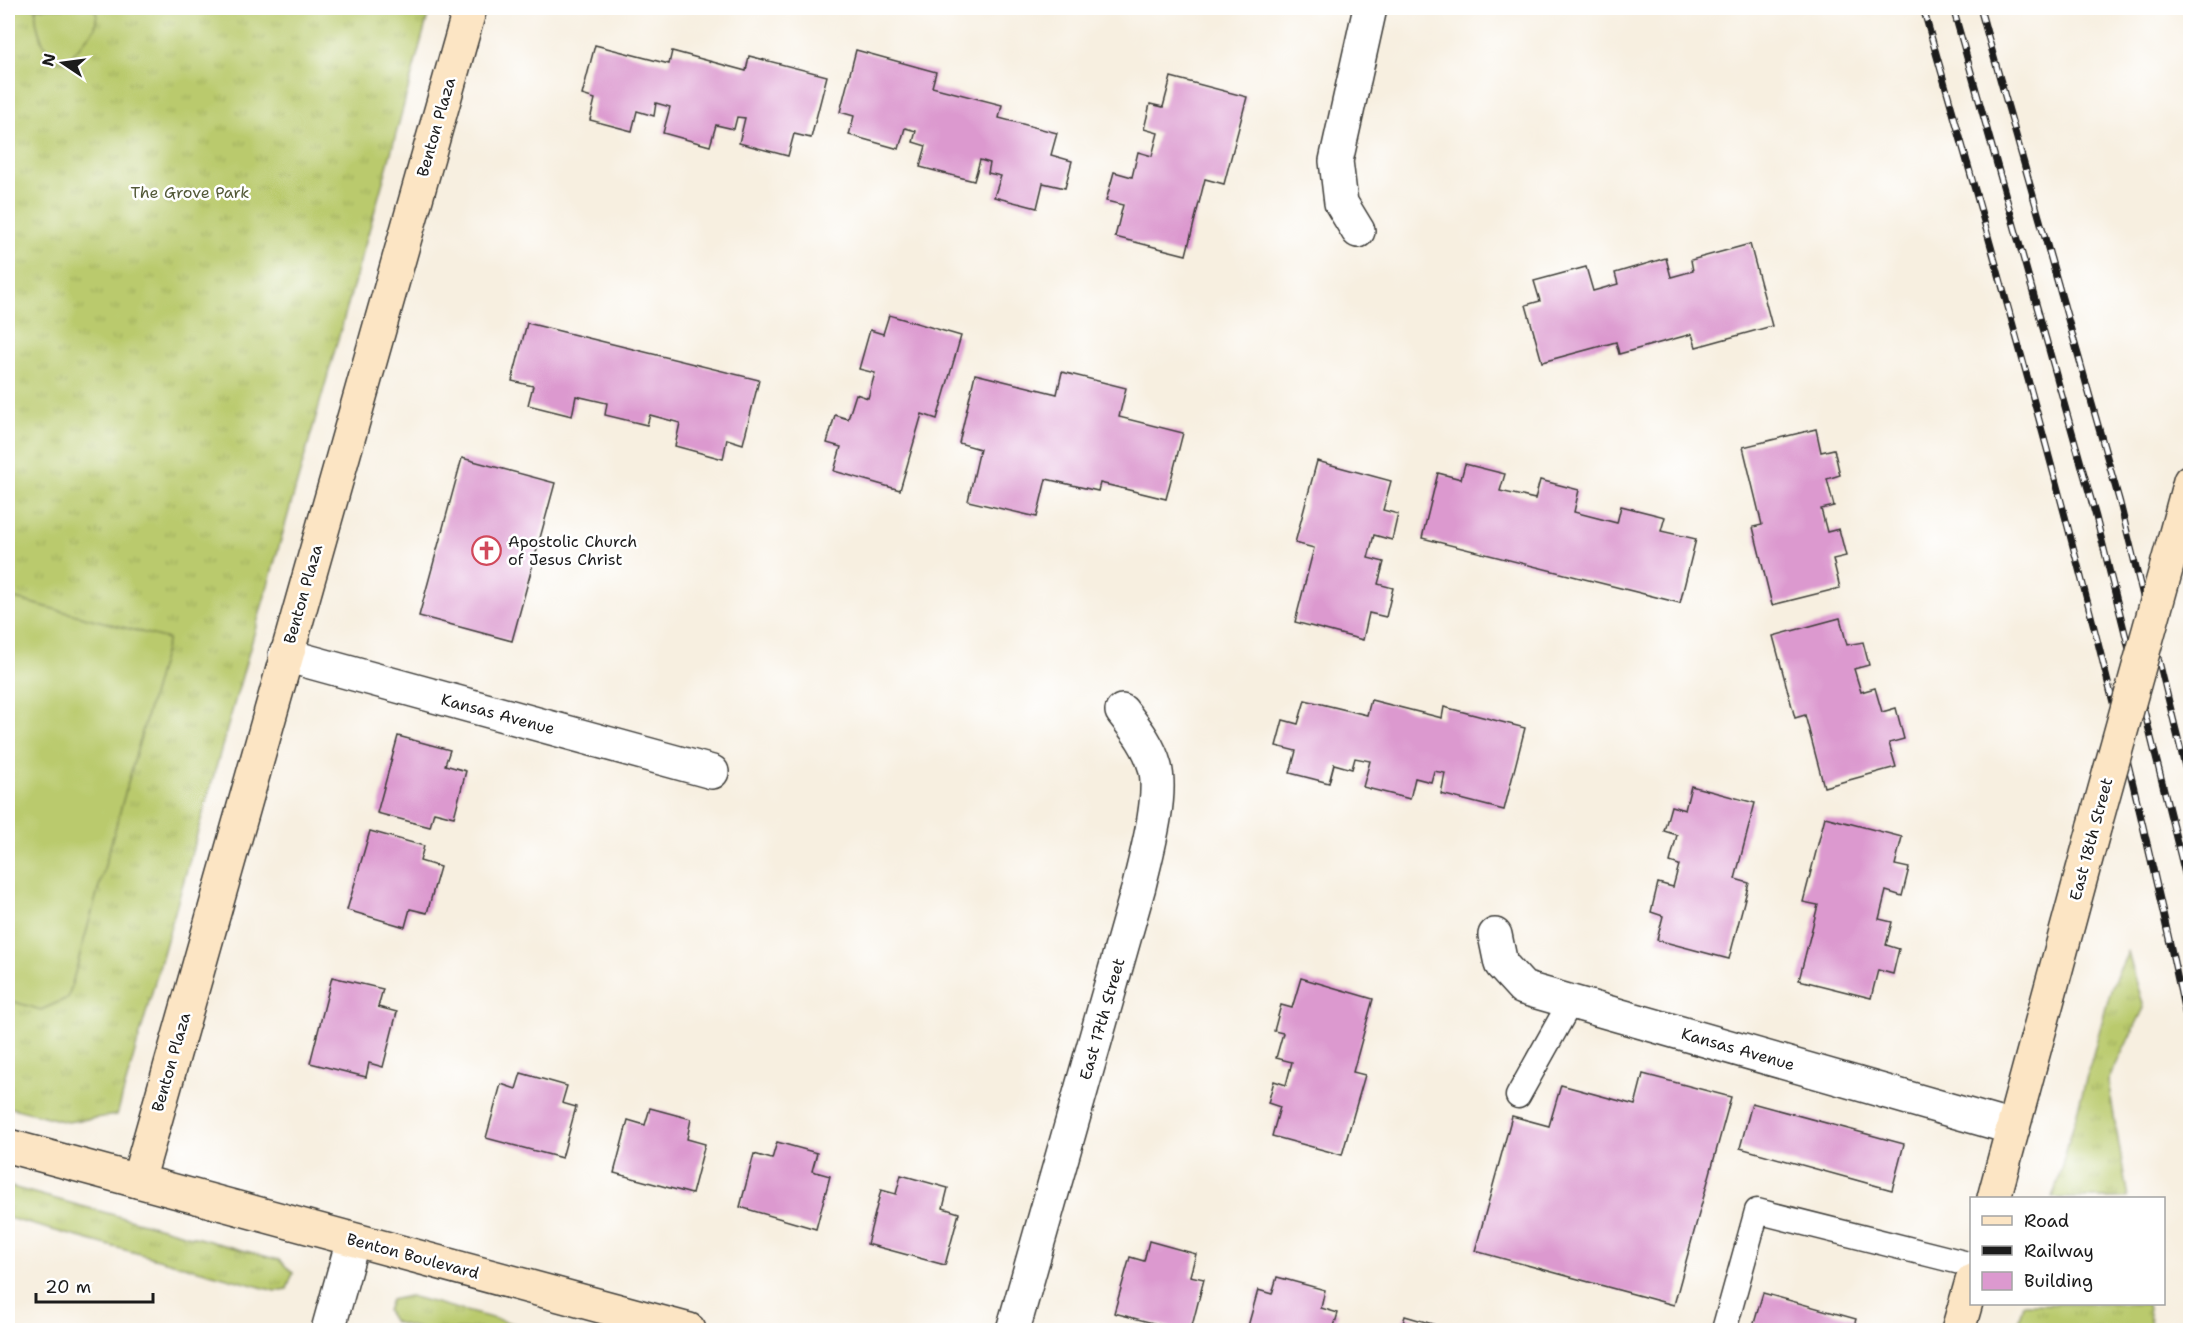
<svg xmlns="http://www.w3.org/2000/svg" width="2198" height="1338" viewBox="0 0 2198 1338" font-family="'Shantell Sans',sans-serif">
	<defs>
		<pattern id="grass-tufts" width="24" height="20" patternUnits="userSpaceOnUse" patternTransform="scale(1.5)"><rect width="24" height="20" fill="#baca6d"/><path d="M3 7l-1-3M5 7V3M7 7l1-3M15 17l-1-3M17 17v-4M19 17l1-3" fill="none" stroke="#9fad5e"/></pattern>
	</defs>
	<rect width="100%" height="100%" fill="#fff"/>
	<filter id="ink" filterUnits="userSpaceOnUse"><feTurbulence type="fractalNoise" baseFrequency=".0167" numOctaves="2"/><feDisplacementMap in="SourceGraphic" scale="12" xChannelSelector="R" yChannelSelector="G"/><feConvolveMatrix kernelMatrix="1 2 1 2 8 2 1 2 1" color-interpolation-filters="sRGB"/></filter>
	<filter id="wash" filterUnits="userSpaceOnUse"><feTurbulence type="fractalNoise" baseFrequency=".008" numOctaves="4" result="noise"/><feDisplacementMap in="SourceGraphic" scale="24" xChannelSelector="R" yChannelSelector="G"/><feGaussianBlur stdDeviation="1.35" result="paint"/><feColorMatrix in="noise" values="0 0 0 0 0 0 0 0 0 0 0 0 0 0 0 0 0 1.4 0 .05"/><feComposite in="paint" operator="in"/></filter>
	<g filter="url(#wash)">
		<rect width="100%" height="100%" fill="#f7efe0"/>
		<g fill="url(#grass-tufts)" stroke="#6b7344" stroke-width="1.5">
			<path d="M8,8H430L386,171L117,1115L67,1122L8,1107Z"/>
			<path d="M2128,952L2144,1008L2108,1081L2128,1198H2053L2112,986Z"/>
			<path d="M8,1186L279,1260L293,1273L287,1289L275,1291L8,1218Z"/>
			<path d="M409,1296L537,1330H425L394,1322L387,1311L391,1300Z"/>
			<path d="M2023,1304H2147L2152,1330H2016Z"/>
		</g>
		<g fill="#baca6d" stroke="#6b7344" stroke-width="1.5">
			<path d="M36,8H91L97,13L95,28L67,62L56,61C43,49 34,25 36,8Z"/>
			<path d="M8,597L168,639L68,998L41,1010L8,1000Z"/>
		</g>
		<g id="blocks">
			<g fill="#dc99cf">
				<path d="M595,45L669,64L672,51L746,71L749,56L827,76L811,138L794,134L788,156L739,143L745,118L737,117L734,129L716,125L710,146L663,133L670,107L656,103L654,116L637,111L632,131L590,120L595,99L582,95Z"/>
				<path d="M856,50L936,72L932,87L1002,105L999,118L1057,133L1051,155L1072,161L1065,188L1043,183L1037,208L994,197L1001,176L988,173L990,163L980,160L974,181L920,167L926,146L913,142L916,131L905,128L899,149L849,135L854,116L840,112Z"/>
				<path d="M1171,77L1247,97L1224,184L1205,179L1186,255L1115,237L1123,205L1106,201L1114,172L1132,177L1138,152L1152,156L1158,133L1144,129L1150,104L1163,107Z"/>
				<path d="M1750,244L1772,326L1696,347L1692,334L1619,354L1616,342L1542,362L1526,305L1540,301L1534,281L1586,267L1593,291L1618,284L1615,273L1666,258L1671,277L1693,271L1691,260Z"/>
				<path d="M889,315L961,336L937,419L922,414L900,490L834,471L841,447L827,443L835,415L848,419L856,394L868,398L875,373L859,369L870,330L883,334Z"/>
				<path d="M527,323L759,380L743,444L727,439L723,459L675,446L680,423L650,415L647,425L605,415L607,403L576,396L572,416L528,405L533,386L512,381Z"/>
				<path d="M1062,372L1126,388L1119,417L1183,433L1166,499L1100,483L1098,491L1046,479L1037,517L968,501L980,449L959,443L975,374L1057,394Z"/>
				<path d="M1816,429L1821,452L1834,449L1840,475L1827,479L1834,506L1821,509L1827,532L1839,529L1846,556L1833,559L1840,588L1772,605L1753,527L1762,525L1743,447Z"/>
				<path d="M462,458L555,483L512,641L419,616Z"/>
				<path d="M1317,461L1391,481L1383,510L1398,514L1392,540L1374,535L1368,558L1384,562L1378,584L1393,588L1386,617L1369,613L1363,640L1295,622L1314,548L1295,543Z"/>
				<path d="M1465,464L1505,474L1500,491L1535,499L1540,480L1579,490L1574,512L1617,523L1621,506L1665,517L1661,531L1696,539L1680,603L1422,538L1438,473L1461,479Z"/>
				<path d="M1840,618L1847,645L1863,642L1869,665L1854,669L1861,692L1875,688L1882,712L1896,708L1904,739L1889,743L1896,767L1824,787L1805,715L1795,718L1773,636Z"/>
				<path d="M1305,700L1367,715L1371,700L1442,718L1444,707L1525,728L1504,810L1441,794L1445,773L1434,771L1431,782L1415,778L1410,799L1363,787L1370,761L1355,758L1352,769L1334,764L1329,783L1290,773L1296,751L1276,746L1283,720L1298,724Z"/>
				<path d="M398,736L450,750L445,765L466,771L454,817L434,812L430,827L377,813Z"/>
				<path d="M1691,786L1755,803L1735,879L1749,883L1729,959L1657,940L1663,916L1651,912L1658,883L1673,887L1679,865L1670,862L1677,835L1664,831L1671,806L1685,810Z"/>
				<path d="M1825,817L1902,837L1895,865L1909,868L1902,896L1886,891L1879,919L1892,922L1886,945L1899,949L1893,974L1878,970L1871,998L1799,980L1818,905L1803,902Z"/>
				<path d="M370,831L424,846L420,861L440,867L427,913L410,909L405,927L347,910Z"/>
				<path d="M332,977L383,989L378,1007L397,1012L383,1067L369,1063L366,1077L310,1063Z"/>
				<path d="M1301,978L1373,999L1353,1072L1365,1075L1342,1155L1272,1136L1280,1107L1268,1103L1274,1081L1286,1085L1292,1062L1276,1058L1283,1033L1274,1031L1281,1005L1292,1008Z"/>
				<path d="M521,1073L567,1086L562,1103L576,1107L562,1158L486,1138L501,1084L516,1089Z"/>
				<path d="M1643,1074L1731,1097L1674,1305L1475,1251L1512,1116L1549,1126L1561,1085L1635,1105Z"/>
				<path d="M1752,1103L1904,1144L1892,1190L1740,1148Z"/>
				<path d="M650,1108L691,1119L687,1139L705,1144L692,1194L614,1173L628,1120L645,1125Z"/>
				<path d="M777,1142L817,1153L812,1171L830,1176L816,1229L740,1207L754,1154L772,1159Z"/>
				<path d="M901,1175L948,1188L943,1208L959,1213L945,1265L867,1244L881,1190L896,1194Z"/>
				<path d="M1149,1241L1196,1254L1190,1276L1204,1279L1191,1330H1180L1114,1313L1130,1257L1144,1261Z"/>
				<path d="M1277,1277L1325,1290L1321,1308L1338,1313L1333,1330H1247L1258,1290L1272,1294Z"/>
				<path d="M1763,1293L1856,1319L1853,1330H1752Z"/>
				<path d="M1405,1316L1453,1330H1401Z"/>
			</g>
		</g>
	</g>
	<g filter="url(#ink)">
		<use href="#blocks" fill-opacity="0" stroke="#3d3c39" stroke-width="1.5"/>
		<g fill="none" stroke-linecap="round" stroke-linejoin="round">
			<defs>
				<g id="lane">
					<path d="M1518,1096L1571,1001"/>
					<path d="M1724,1330L1757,1211L1972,1265"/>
				</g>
				<g id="street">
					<path d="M1358,231L1341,203L1336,161L1370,8"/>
					<path d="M285,655L712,772"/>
					<path d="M1495,935L1501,964L1523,988L2013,1128"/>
					<path d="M328,1330L353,1240"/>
					<path d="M1013,1330L1139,886C1146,856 1163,797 1155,767C1149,745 1135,728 1122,711"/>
				</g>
				<g id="secondary">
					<path d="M2173,544L2190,481"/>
					<path d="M8,1146L689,1330"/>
					<path d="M138,1181L470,8"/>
					<path d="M1994,1198L2095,825"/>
					<path d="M1958,1330L1972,1281"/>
				</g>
			</defs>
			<use href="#lane" stroke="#3d3c39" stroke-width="27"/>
			<use href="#street" stroke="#3d3c39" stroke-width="36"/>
			<use href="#secondary" stroke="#3d3c39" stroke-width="36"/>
			<use href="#lane" stroke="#fff" stroke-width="24"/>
			<use href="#street" stroke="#fff" stroke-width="33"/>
			<use href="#secondary" stroke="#fce5c4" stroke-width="33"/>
			<defs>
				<g id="rail">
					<path d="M1923,8C2021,348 2117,689 2190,1036"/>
					<path d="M1953,8L2096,517L2190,894"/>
					<path d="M1980,8L2120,503L2190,787"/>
				</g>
			</defs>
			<use href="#rail" stroke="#1c1c1c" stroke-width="7"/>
			<use href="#rail" stroke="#fff" stroke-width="4.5" stroke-dasharray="14" stroke-linecap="butt"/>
			<defs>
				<path id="secondary-bridge" d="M2095,825L2173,544"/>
			</defs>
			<use href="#secondary-bridge" stroke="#3d3c39" stroke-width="36" stroke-linecap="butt"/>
			<use href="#secondary-bridge" stroke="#fce5c4" stroke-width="33"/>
		</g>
	</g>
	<defs>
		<symbol id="church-ring" viewBox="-11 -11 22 22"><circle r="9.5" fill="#fff" stroke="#d1495b" stroke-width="1.5"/><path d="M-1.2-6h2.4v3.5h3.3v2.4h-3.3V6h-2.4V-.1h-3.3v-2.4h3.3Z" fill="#d1495b"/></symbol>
	</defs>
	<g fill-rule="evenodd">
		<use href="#church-ring" x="470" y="534" width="33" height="33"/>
	</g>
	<g text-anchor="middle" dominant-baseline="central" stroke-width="5" stroke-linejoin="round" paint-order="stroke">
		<g font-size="16" fill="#1c1c1c" stroke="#fff">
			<text transform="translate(436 127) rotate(-74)">Benton Plaza</text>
			<text transform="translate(303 594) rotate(-74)">Benton Plaza</text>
			<text transform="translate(498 714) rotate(15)">Kansas Avenue</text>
			<text transform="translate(2091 839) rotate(-75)">East 18th Street</text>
			<text transform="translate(1102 1019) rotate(-74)">East 17th Street</text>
			<text transform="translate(1738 1049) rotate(16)">Kansas Avenue</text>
			<text transform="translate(171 1062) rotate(-74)">Benton Plaza</text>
			<text transform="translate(413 1256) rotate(15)">Benton Boulevard</text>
		</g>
		<g font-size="16" fill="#535938" stroke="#fff">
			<text x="190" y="192">The Grove Park</text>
		</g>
		<g font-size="16" fill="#1c1c1c" stroke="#fff" text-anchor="start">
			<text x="508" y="541">Apostolic Church<tspan x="508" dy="18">of Jesus Christ</tspan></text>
		</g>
	</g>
	<rect width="2198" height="1338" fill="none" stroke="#fff" stroke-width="30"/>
	<rect x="1970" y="1197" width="195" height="108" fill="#ffffff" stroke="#a4a4a4" stroke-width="1.5"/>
	<rect x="1982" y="1216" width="30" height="9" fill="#fce5c4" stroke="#a4a4a4" stroke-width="1.5"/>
	<text x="2024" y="1227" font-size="18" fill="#1c1c1c">Road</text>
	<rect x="1982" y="1246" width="30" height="9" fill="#1c1c1c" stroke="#a4a4a4" stroke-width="1.5"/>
	<text x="2024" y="1257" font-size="18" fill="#1c1c1c">Railway</text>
	<rect x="1982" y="1272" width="30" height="18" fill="#dc99cf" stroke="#a4a4a4" stroke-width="1.5"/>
	<text x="2024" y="1287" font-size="18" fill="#1c1c1c">Building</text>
	<g transform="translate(63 63) rotate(283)" stroke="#ffffff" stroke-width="4.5" paint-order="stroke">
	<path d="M0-4.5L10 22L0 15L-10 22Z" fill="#1c1c1c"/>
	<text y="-9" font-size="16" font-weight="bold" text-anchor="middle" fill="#1c1c1c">N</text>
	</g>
	<path d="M36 1293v9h117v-9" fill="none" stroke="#1c1c1c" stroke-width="3"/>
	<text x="45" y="1293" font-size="18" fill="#1c1c1c" stroke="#ffffff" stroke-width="4.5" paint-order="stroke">20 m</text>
</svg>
